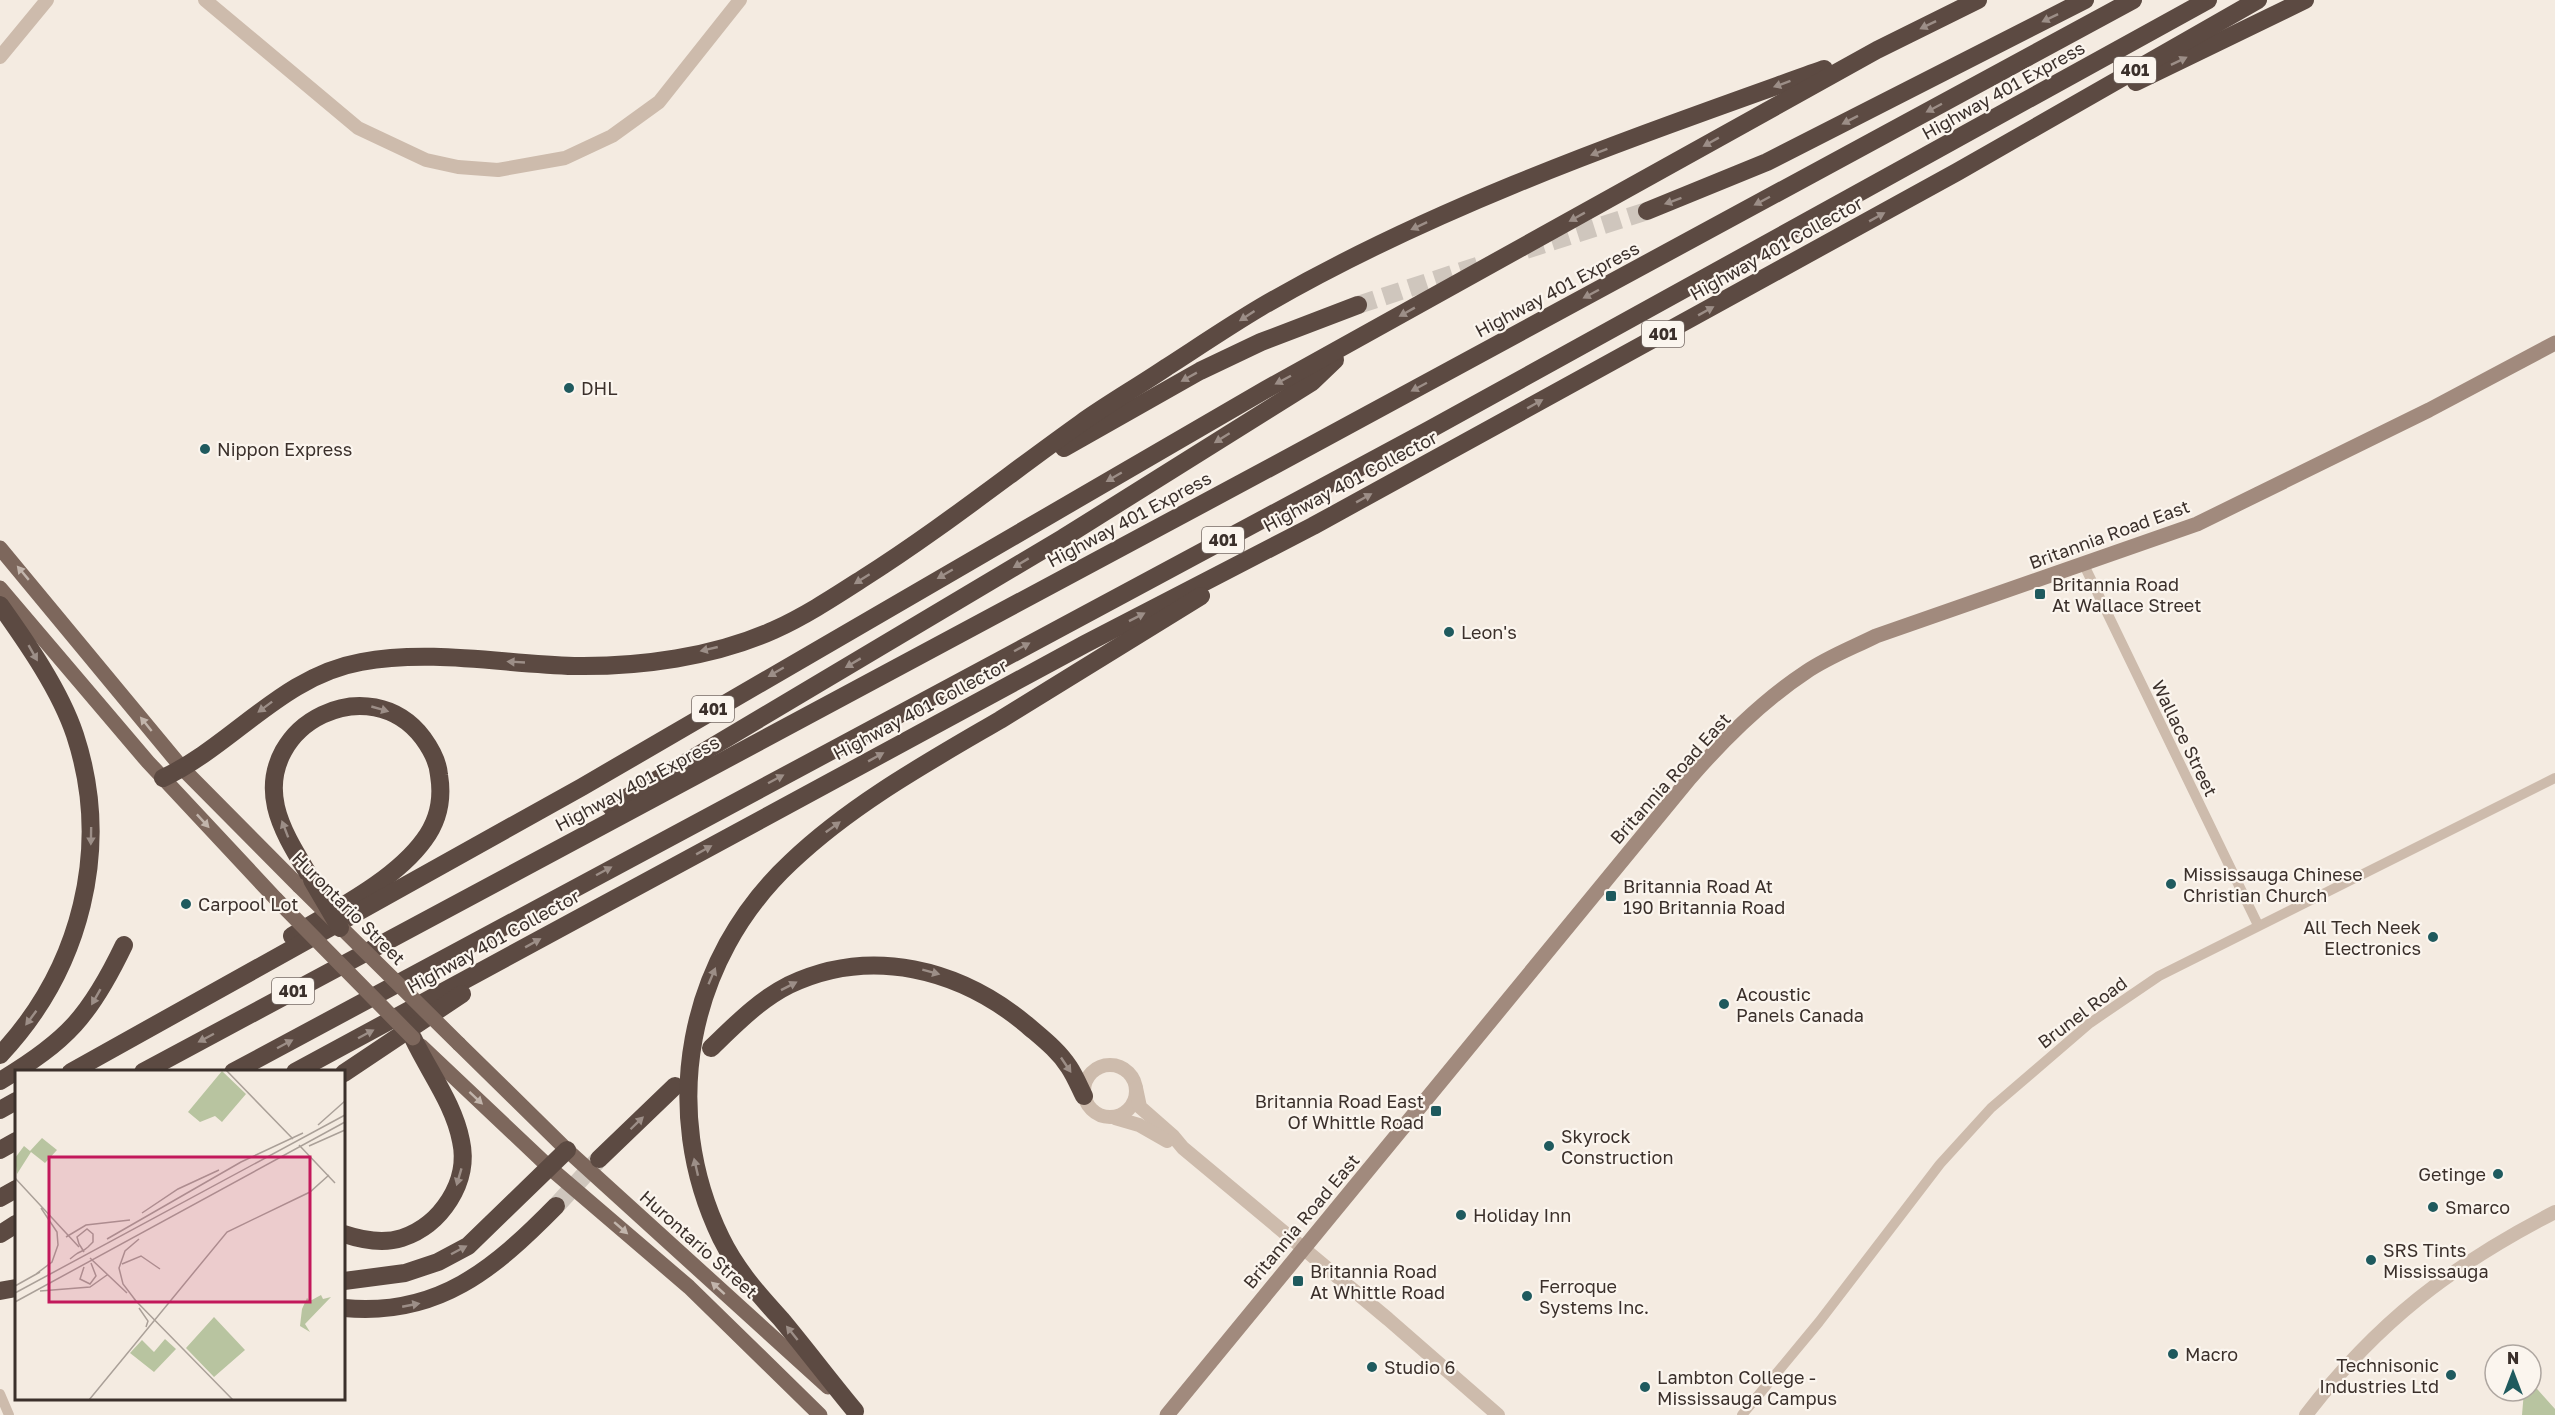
<svg xmlns="http://www.w3.org/2000/svg" width="2555" height="1415" viewBox="0 0 2555 1415" font-family="'Golos Text',sans-serif">
	<rect width="100%" height="100%" fill="#f4ebe1"/>
	<path fill="#b8c4a0" d="M2531,1382L2555,1409V1415H2522L2524,1391H2531Z"/>
	<g fill="none" stroke-linecap="round" stroke-linejoin="round">
		<g stroke="#cfc6bd" stroke-width="18" stroke-dasharray="18 9" stroke-linecap="butt">
			<path d="M1526,250L1647,211"/>
			<path d="M1358,305L1483,264"/>
			<path d="M556,1206L599,1159"/>
		</g>
		<g stroke="#cdbbac" stroke-width="10">
			<path d="M2084,565L2258,925"/>
			<path d="M0,1394L9,1415"/>
			<path d="M1742,1415L1819,1322L1940,1164L1991,1108L2090,1023L2159,976L2555,778"/>
		</g>
		<g stroke="#cdbbac" stroke-width="14">
			<path d="M205,0L358,128L426,160L458,167L498,170L565,158L612,136L659,102L740,0"/>
			<path d="M0,57L47,0"/>
			<circle cx="1110" cy="1091" r="26"/>
			<path d="M1136,1088L1140,1107L1173,1136L1183,1148L1388,1319L1498,1415"/>
			<path d="M1115,1118L1139,1125L1167,1141"/>
			<path d="M2306,1415C2377,1322 2452,1265 2555,1212"/>
		</g>
		<path stroke="#a18a7d" stroke-width="15" d="M1167,1415L1690,778C1724,739 1762,701 1806,672C1828,657 1852,648 1876,636L2197,524L2429,410L2555,343"/>
		<g stroke="#7d675c" stroke-width="15">
			<path d="M0,548L183,769L299,886"/>
			<path d="M0,588L148,762L276,899"/>
			<path d="M459,1044L567,1150L828,1387"/>
			<path d="M421,1046L550,1168L689,1287L820,1415"/>
		</g>
		<g stroke="#5c4a42" stroke-width="18">
			<path d="M2136,82L2305,0"/>
			<path d="M1647,211L1767,162L2085,0"/>
			<path d="M1064,448L1200,371L1261,342L1358,305"/>
			<path d="M0,605C27,643 60,690 75,735C112,848 81,969 0,1055"/>
			<path d="M163,778C233,745 282,676 361,662C431,649 504,664 574,666C640,667 714,657 774,630C805,616 834,597 862,579C938,531 1008,475 1081,423C1109,403 1139,386 1167,367C1198,347 1229,326 1261,307C1438,204 1632,138 1824,69"/>
			<path d="M611,807L1063,538L1312,382L1335,360"/>
			<path d="M292,936C335,910 395,880 424,840C439,820 443,799 439,775C438,761 431,749 423,738C370,668 257,723 276,807C282,833 299,858 312,880"/>
			<path d="M711,1048C735,1025 759,1000 789,985C871,946 960,969 1027,1025C1042,1038 1058,1050 1069,1067C1075,1076 1079,1086 1084,1096"/>
			<path d="M71,1072L582,787L1265,390L1877,50L1978,0"/>
			<path d="M143,1072L1275,465L2133,0"/>
			<path d="M233,1072L1429,430L2208,0"/>
			<path d="M295,1072L1085,644L1313,526L1957,172L2258,0"/>
			<path d="M344,1073L462,994"/>
			<path d="M0,1081C67,1041 90,1016 124,945"/>
			<path d="M0,1110L16,1101"/>
			<path d="M0,1150L16,1141"/>
			<path d="M599,1159L675,1086"/>
			<path d="M0,1198L16,1189"/>
			<path d="M0,1234L16,1224"/>
			<path d="M344,1234C362,1240 383,1244 402,1238C441,1225 470,1182 461,1141C454,1104 429,1072 413,1038"/>
			<path d="M344,1281L405,1273L438,1262L468,1246L567,1150"/>
			<path d="M0,1291L16,1288"/>
			<path d="M344,1308C438,1317 494,1269 556,1206"/>
			<path d="M855,1411C830,1381 806,1349 781,1319C758,1294 736,1269 721,1238C659,1110 687,959 791,862C852,804 928,762 1000,720C1067,679 1134,637 1201,596"/>
		</g>
		<g stroke="#7d675c" stroke-width="15">
			<path d="M299,886L459,1044"/>
			<path d="M276,899L413,1038"/>
		</g>
		<path stroke="#5c4a42" stroke-width="18" d="M312,880L340,928"/>
	</g>
	<defs><path id="oneway-solid" d="M-6-.8H1V-3.2L6.5 0L1 3.2V.8H-6Z" transform="scale(1.5)"/></defs>
	<g fill="#9c8e87">
		<use href="#oneway-solid" transform="translate(2050 18) rotate(154)"/>
		<use href="#oneway-solid" transform="translate(1928 25) rotate(154)"/>
		<use href="#oneway-solid" transform="translate(2179 61) rotate(-26)"/>
		<use href="#oneway-solid" transform="translate(1782 84) rotate(160)"/>
		<use href="#oneway-solid" transform="translate(1934 108) rotate(152)"/>
		<use href="#oneway-solid" transform="translate(1850 120) rotate(153)"/>
		<use href="#oneway-solid" transform="translate(1711 142) rotate(151)"/>
		<use href="#oneway-solid" transform="translate(1599 152) rotate(159)"/>
		<use href="#oneway-solid" transform="translate(1673 201) rotate(160)"/>
		<use href="#oneway-solid" transform="translate(1762 201) rotate(152)"/>
		<use href="#oneway-solid" transform="translate(1577 217) rotate(151)"/>
		<use href="#oneway-solid" transform="translate(1877 217) rotate(-29)"/>
		<use href="#oneway-solid" transform="translate(1419 226) rotate(155)"/>
		<use href="#oneway-solid" transform="translate(1591 294) rotate(152)"/>
		<use href="#oneway-solid" transform="translate(1706 311) rotate(-29)"/>
		<use href="#oneway-solid" transform="translate(1407 312) rotate(151)"/>
		<use href="#oneway-solid" transform="translate(1247 316) rotate(147)"/>
		<use href="#oneway-solid" transform="translate(1189 377) rotate(151)"/>
		<use href="#oneway-solid" transform="translate(1283 380) rotate(152)"/>
		<use href="#oneway-solid" transform="translate(1419 387) rotate(152)"/>
		<use href="#oneway-solid" transform="translate(1535 404) rotate(-29)"/>
		<use href="#oneway-solid" transform="translate(1222 438) rotate(148)"/>
		<use href="#oneway-solid" transform="translate(1114 477) rotate(150)"/>
		<use href="#oneway-solid" transform="translate(1364 498) rotate(-29)"/>
		<use href="#oneway-solid" transform="translate(1021 563) rotate(149)"/>
		<use href="#oneway-solid" transform="translate(945 574) rotate(150)"/>
		<use href="#oneway-solid" transform="translate(862 579) rotate(148)"/>
		<use href="#oneway-solid" transform="translate(1137 617) rotate(-27)"/>
		<use href="#oneway-solid" transform="translate(1022 647) rotate(-28)"/>
		<use href="#oneway-solid" transform="translate(709 649) rotate(167)"/>
		<use href="#oneway-solid" transform="translate(33 653) rotate(60)"/>
		<use href="#oneway-solid" transform="translate(516 662) rotate(-177)"/>
		<use href="#oneway-solid" transform="translate(853 663) rotate(149)"/>
		<use href="#oneway-solid" transform="translate(776 672) rotate(150)"/>
		<use href="#oneway-solid" transform="translate(265 707) rotate(143)"/>
		<use href="#oneway-solid" transform="translate(380 709) rotate(16)"/>
		<use href="#oneway-solid" transform="translate(876 757) rotate(-29)"/>
		<use href="#oneway-solid" transform="translate(776 779) rotate(-28)"/>
		<use href="#oneway-solid" transform="translate(833 827) rotate(-36)"/>
		<use href="#oneway-solid" transform="translate(285 829) rotate(-111)"/>
		<use href="#oneway-solid" transform="translate(91 836) rotate(91)"/>
		<use href="#oneway-solid" transform="translate(704 850) rotate(-29)"/>
		<use href="#oneway-solid" transform="translate(604 871) rotate(-28)"/>
		<use href="#oneway-solid" transform="translate(533 943) rotate(-29)"/>
		<use href="#oneway-solid" transform="translate(931 972) rotate(15)"/>
		<use href="#oneway-solid" transform="translate(712 976) rotate(-67)"/>
		<use href="#oneway-solid" transform="translate(789 986) rotate(-27)"/>
		<use href="#oneway-solid" transform="translate(96 997) rotate(120)"/>
		<use href="#oneway-solid" transform="translate(31 1018) rotate(127)"/>
		<use href="#oneway-solid" transform="translate(366 1034) rotate(-28)"/>
		<use href="#oneway-solid" transform="translate(206 1038) rotate(152)"/>
		<use href="#oneway-solid" transform="translate(285 1044) rotate(-28)"/>
		<use href="#oneway-solid" transform="translate(1066 1065) rotate(56)"/>
		<use href="#oneway-solid" transform="translate(637 1123) rotate(-44)"/>
		<use href="#oneway-solid" transform="translate(696 1167) rotate(-103)"/>
		<use href="#oneway-solid" transform="translate(459 1177) rotate(106)"/>
		<use href="#oneway-solid" transform="translate(459 1250) rotate(-28)"/>
		<use href="#oneway-solid" transform="translate(411 1305) rotate(-11)"/>
		<use href="#oneway-solid" transform="translate(792 1333) rotate(-129)"/>
	</g>
	<g fill="#c2b5ac">
		<use href="#oneway-solid" transform="translate(23 573) rotate(-130)"/>
		<use href="#oneway-solid" transform="translate(146 724) rotate(-129)"/>
		<use href="#oneway-solid" transform="translate(203 821) rotate(47)"/>
		<use href="#oneway-solid" transform="translate(476 1098) rotate(43)"/>
		<use href="#oneway-solid" transform="translate(621 1228) rotate(41)"/>
		<use href="#oneway-solid" transform="translate(718 1288) rotate(-138)"/>
	</g>
	<g fill="#1f5a5e" stroke="#fbf5ee" stroke-width="2">
		<circle cx="569" cy="388" r="6"/>
		<circle cx="205" cy="449" r="6"/>
		<rect x="2034" y="588" width="12" height="12" rx="3"/>
		<circle cx="1449" cy="632" r="6"/>
		<circle cx="2171" cy="884" r="6"/>
		<rect x="1605" y="890" width="12" height="12" rx="3"/>
		<circle cx="186" cy="904" r="6"/>
		<circle cx="2433" cy="937" r="6"/>
		<circle cx="1724" cy="1004" r="6"/>
		<rect x="1430" y="1105" width="12" height="12" rx="3"/>
		<circle cx="1549" cy="1146" r="6"/>
		<circle cx="2498" cy="1174" r="6"/>
		<circle cx="2433" cy="1207" r="6"/>
		<circle cx="1461" cy="1215" r="6"/>
		<circle cx="2371" cy="1260" r="6"/>
		<rect x="1292" y="1275" width="12" height="12" rx="3"/>
		<circle cx="1527" cy="1296" r="6"/>
		<circle cx="2173" cy="1354" r="6"/>
		<circle cx="1372" cy="1367" r="6"/>
		<circle cx="2451" cy="1375" r="6"/>
		<circle cx="1645" cy="1387" r="6"/>
	</g>
	<g text-anchor="middle" dominant-baseline="central" stroke-width="4.5" stroke-linejoin="round" paint-order="stroke">
		<g fill="#fbf5ee" stroke="#756b66" stroke-width="1.5">
			<rect x="2114" y="57" width="42" height="26" rx="4.5"/>
			<rect x="1642" y="321" width="42" height="26" rx="4.5"/>
			<rect x="1202" y="527" width="42" height="26" rx="4.5"/>
			<rect x="692" y="696" width="42" height="26" rx="4.5"/>
			<rect x="272" y="978" width="42" height="26" rx="4.5"/>
		</g>
		<g font-size="16" font-weight="bold" fill="#3b302b">
			<text x="2135" y="70">401</text>
			<text x="1663" y="334">401</text>
			<text x="1223" y="540">401</text>
			<text x="713" y="709">401</text>
			<text x="293" y="991">401</text>
		</g>
		<g font-size="18" fill="#3b302b" stroke="#fbf5ee">
			<text transform="translate(2003 90) rotate(-29)">Highway 401 Express</text>
			<text transform="translate(1776 248) rotate(-29)">Highway 401 Collector</text>
			<text transform="translate(1557 289) rotate(-28)">Highway 401 Express</text>
			<text transform="translate(1350 481) rotate(-28)">Highway 401 Collector</text>
			<text transform="translate(1129 519) rotate(-28)">Highway 401 Express</text>
			<text transform="translate(2109 534) rotate(-20)">Britannia Road East</text>
			<text transform="translate(920 709) rotate(-28)">Highway 401 Collector</text>
			<text transform="translate(2185 738) rotate(64)">Wallace Street</text>
			<text transform="translate(1670 778) rotate(-48)">Britannia Road East</text>
			<text transform="translate(637 783) rotate(-28)">Highway 401 Express</text>
			<text transform="translate(349 908) rotate(45)">Hurontario Street</text>
			<text transform="translate(493 941) rotate(-29)">Highway 401 Collector</text>
			<text transform="translate(2082 1012) rotate(-37)">Brunel Road</text>
			<text transform="translate(1301 1221) rotate(-50)">Britannia Road East</text>
			<text transform="translate(699 1244) rotate(42)">Hurontario Street</text>
		</g>
		<g font-size="18" fill="#3b302b" stroke="#fbf5ee" text-anchor="start">
			<text x="581" y="388">DHL</text>
			<text x="217" y="449">Nippon Express</text>
			<text x="2052" y="584">Britannia Road<tspan x="2052" dy="21">At Wallace Street</tspan></text>
			<text x="1461" y="632">Leon's</text>
			<text x="2183" y="874">Mississauga Chinese<tspan x="2183" dy="21">Christian Church</tspan></text>
			<text x="1623" y="886">Britannia Road At<tspan x="1623" dy="21">190 Britannia Road</tspan></text>
			<text x="198" y="904">Carpool Lot</text>
			<text x="2421" y="927" text-anchor="end">All Tech Neek<tspan x="2421" dy="21">Electronics</tspan></text>
			<text x="1736" y="994">Acoustic<tspan x="1736" dy="21">Panels Canada</tspan></text>
			<text x="1424" y="1101" text-anchor="end">Britannia Road East<tspan x="1424" dy="21">Of Whittle Road</tspan></text>
			<text x="1561" y="1136">Skyrock<tspan x="1561" dy="21">Construction</tspan></text>
			<text x="2486" y="1174" text-anchor="end">Getinge</text>
			<text x="2445" y="1207">Smarco</text>
			<text x="1473" y="1215">Holiday Inn</text>
			<text x="2383" y="1250">SRS Tints<tspan x="2383" dy="21">Mississauga</tspan></text>
			<text x="1310" y="1271">Britannia Road<tspan x="1310" dy="21">At Whittle Road</tspan></text>
			<text x="1539" y="1286">Ferroque<tspan x="1539" dy="21">Systems Inc.</tspan></text>
			<text x="2185" y="1354">Macro</text>
			<text x="2439" y="1365" text-anchor="end">Technisonic<tspan x="2439" dy="21">Industries Ltd</tspan></text>
			<text x="1384" y="1367">Studio 6</text>
			<text x="1657" y="1377">Lambton College -<tspan x="1657" dy="21">Mississauga Campus</tspan></text>
		</g>
	</g>
	<g transform="translate(15 1070)">
		<rect width="330" height="330" fill="#f4ebe1"/>
		<path d="M207,1L231,24L207,52L200,46L185,52L173,42ZM27,68L42,80L30,93L16,82L2,104L0,88L9,76L15,81ZM306,225L308,229L316,227L290,254L295,262L285,256L287,239L292,228L295,231ZM199,247L230,280L199,307L171,278ZM150,269L161,279L139,302L115,283L127,270L139,282Z" fill="#b8c4a0"/>
		<path fill="none" stroke="#aaa098" stroke-width="1.5" d="M211,0L278,69M303,55L330,31M284,75L320,113M294,76L330,60M0,108L64,177M127,143L163,119L204,100M51,167L71,155L115,150M92,169L226,92L288,63M75,188L112,223M55,189L60,185L63,183L69,180L73,177L78,172V164L72,159L62,167L64,174L66,177L69,182M107,194L126,186L145,199M69,197L65,209L75,214L81,206L76,193M21,204L37,192L43,175L42,162L26,138M0,216L25,202M25,221L75,217L92,205M0,223L330,45M119,229L218,330M121,231L108,214L104,198L110,181L124,169M0,232L330,52M124,238L133,251L131,257M74,330L212,162L295,122L314,105"/>
		<path fill="#c2185b" fill-opacity="0.15" stroke="#c2185b" stroke-width="3" d="M34,87H295V232H34Z"/>
		<rect width="330" height="330" fill="none" stroke="#3b302b" stroke-width="3"/>
	</g>
	<g transform="translate(2513 1373)"><circle r="28" fill="#fbf5ee" stroke="#aea6a0" stroke-width="1.5"/>
	<path d="M0-4.5L10 22L0 15L-10 22Z" fill="#1f5a5e"/>
	<text y="-9" font-size="16" font-weight="bold" text-anchor="middle" fill="#3b302b">N</text>
	</g>
</svg>
